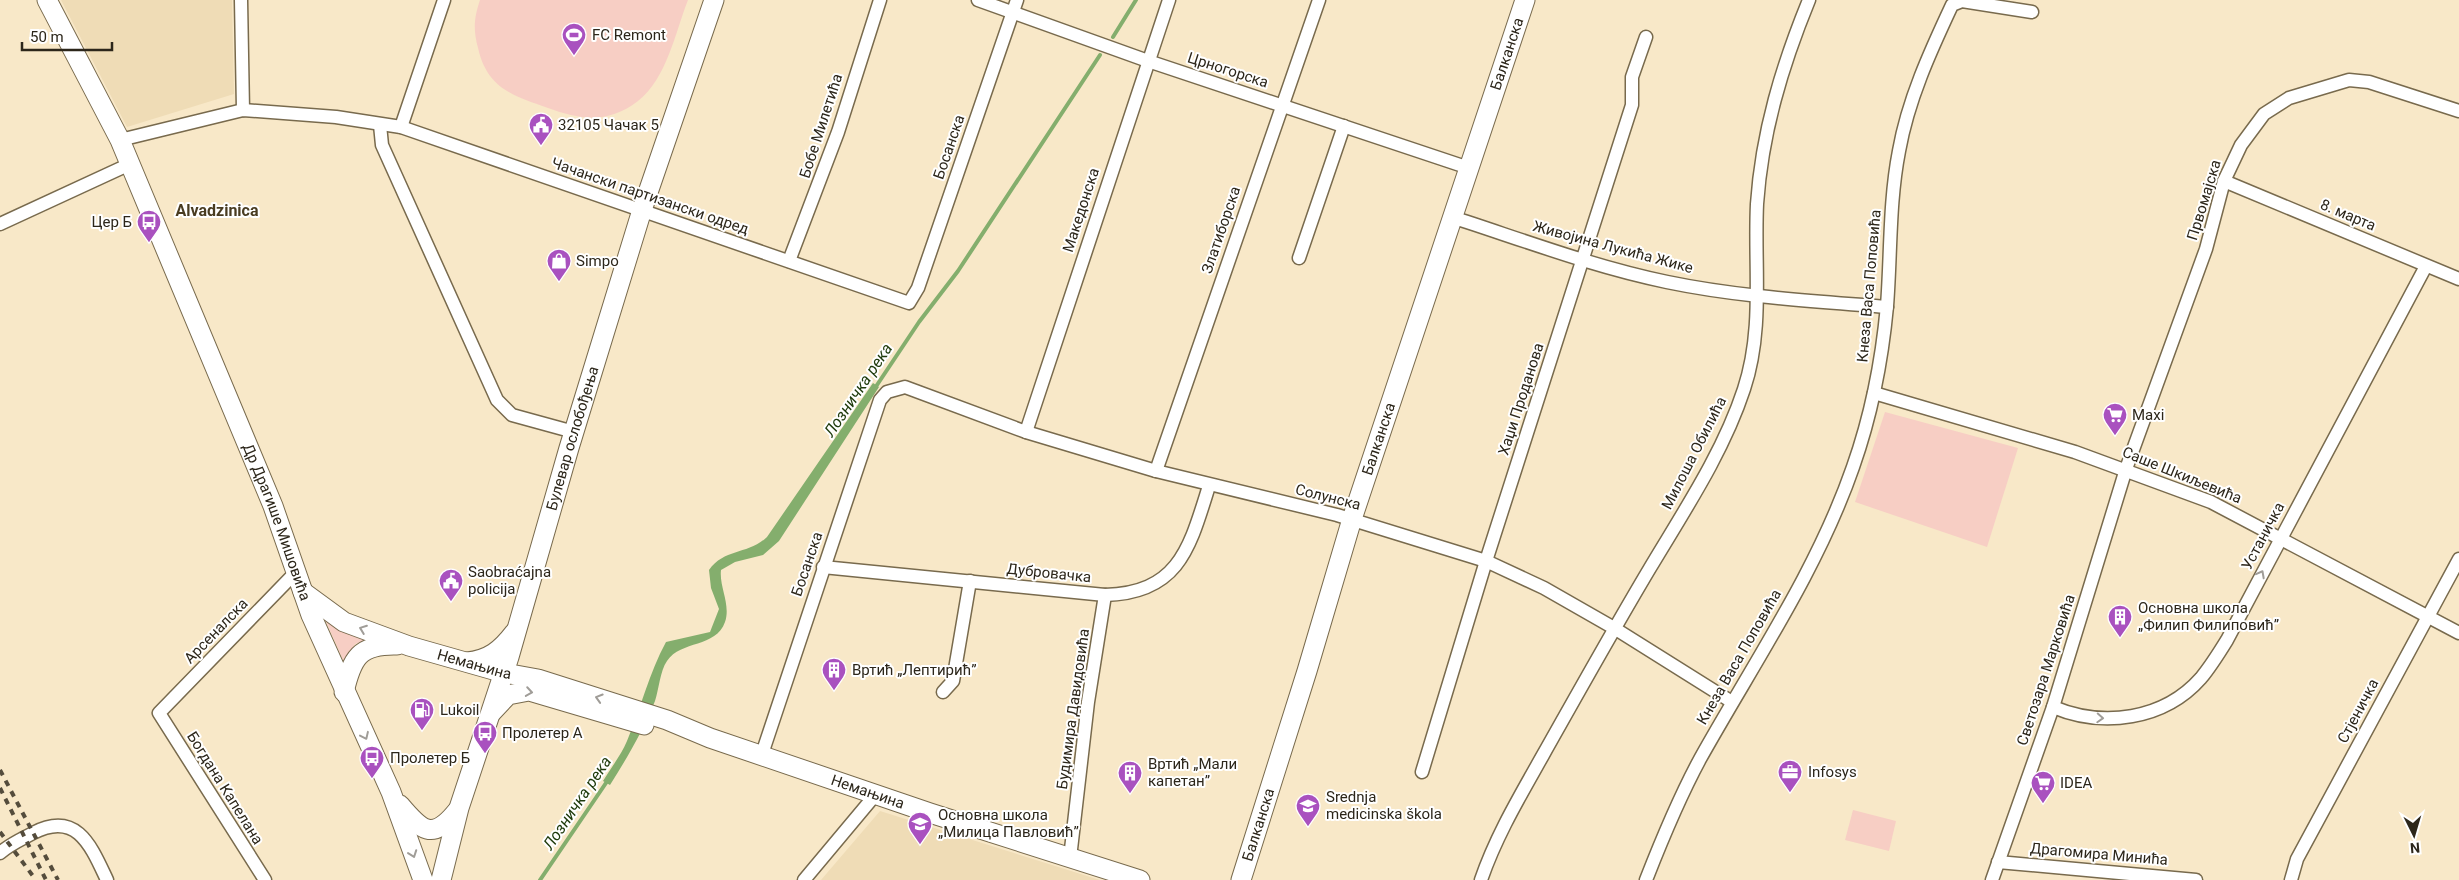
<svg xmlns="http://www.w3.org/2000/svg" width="2459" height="880" viewBox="0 0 2459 880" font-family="Roboto,sans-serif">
	<rect width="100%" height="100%" fill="#f8e8c8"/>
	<g fill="#efdcb6">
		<path d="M61,0H232L234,94L127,127Z"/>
		<path d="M880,811L1100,880H821Z"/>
	</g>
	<g fill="#f7cec4">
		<path d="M480,0H688C675,33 667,78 638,101C608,124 581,120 548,108C513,96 487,88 478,48C473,29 474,18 480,0Z"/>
		<path d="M1885,412L2018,448L1987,547L1855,502Z"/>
		<path d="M323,615L369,639L355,644L348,659L343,660Z"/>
		<path d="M1853,810L1896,821L1889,851L1845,840Z"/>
	</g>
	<path fill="#84ae6d" d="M873,383L879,387L779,541L763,555L735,562L721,570C719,587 731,604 725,622C716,648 681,640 667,661C660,671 659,689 655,701C643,731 627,758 610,785L603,781C611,768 621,755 627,741C641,708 649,673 666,642L710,632L719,609L711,588L709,570C725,548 748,555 767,537Z"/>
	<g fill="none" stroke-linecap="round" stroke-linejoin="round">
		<g stroke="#84ae6d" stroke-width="4">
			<path d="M1113,37L1136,0"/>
			<path d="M875,388L919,322L958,271L1100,55"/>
			<path d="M540,880L608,780"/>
		</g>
		<defs>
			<g id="street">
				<path d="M241,0L243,110"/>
				<path d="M978,0L1148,61L1469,168"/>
				<path d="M380,125L382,145L497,400L512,415L574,432"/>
				<path d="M401,127L444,0"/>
				<path d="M120,140L243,110L336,117L401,127L909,303L918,288L1017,0"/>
				<path d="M2224,181L2459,279"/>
				<path d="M1452,217C1523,240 1594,267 1667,282C1739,297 1814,301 1887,307"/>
				<path d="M0,224L130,164"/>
				<path d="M1299,258L1344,126"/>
				<path d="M789,261L838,132L880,0"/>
				<path d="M1874,393L2075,452L2211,502L2459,633"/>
				<path d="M1026,432L1169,0"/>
				<path d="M1156,471L1319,0"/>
				<path d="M823,567L1105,595C1180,593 1190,546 1209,486"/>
				<path d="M943,692L953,681L970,581"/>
				<path d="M2053,707C2103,728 2164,720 2201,678C2211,666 2219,653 2227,640L2426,266"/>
				<path d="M762,754L880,400L887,392L905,387L1026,432L1156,471L1337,515L1486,561L1544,588L1614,628L1732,702"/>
				<path d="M1422,772L1486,561L1632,105V77L1646,37"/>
				<path d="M0,853C10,844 22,839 33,833C77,810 91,846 107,880"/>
				<path d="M1070,858L1088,702L1105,595"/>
				<path d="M1998,862L2196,880"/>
				<path d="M265,880L159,713L297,571"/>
				<path d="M804,880L876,794"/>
				<path d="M1481,880C1496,836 1520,796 1543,755C1578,693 1613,630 1650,568C1684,511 1723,453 1744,389C1764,329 1754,266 1757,204C1762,132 1782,66 1809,0"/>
				<path d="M1646,880C1662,839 1679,798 1700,759C1753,664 1817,571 1853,467C1871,416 1882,360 1887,306C1891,255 1889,202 1899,151C1908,100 1930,52 1952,5L1962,1L2032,12"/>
				<path d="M1992,880L2053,707L2126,469L2206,249L2224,181L2241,145L2264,114L2289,98L2349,80L2369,82L2459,111"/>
				<path d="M2291,880L2297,859L2459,559"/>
			</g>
			<g id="secondary">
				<path id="s1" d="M47,0L120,140L273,506L311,615L391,792L423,880"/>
				<path id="s2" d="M303,592L344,622L409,646L504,673L538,679L667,720L710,738L930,813L1140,880"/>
				<path d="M467,662C489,660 501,650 514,633"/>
				<path d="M344,692C352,658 359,644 397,645"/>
				<path d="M492,712L508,695L529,691L644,725"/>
				<path d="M400,805C421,830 432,842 457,811"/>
				<path id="s3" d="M441,880L459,808L509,657L569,448L642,210L714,0"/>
				<path id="s4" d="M1241,880L1307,671L1352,519L1525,0"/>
			</g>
		</defs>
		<use href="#street" stroke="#786a4d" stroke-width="15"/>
		<use href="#secondary" stroke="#786a4d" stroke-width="21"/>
		<use href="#street" stroke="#fff" stroke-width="12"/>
		<use href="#secondary" stroke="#fff" stroke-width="19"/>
		<g stroke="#544c3c" stroke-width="4" stroke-dasharray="6 6" stroke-linecap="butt">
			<path d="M0,770L58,880"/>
			<path d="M0,788L46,880"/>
			<path d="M0,832L36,880"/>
		</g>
	</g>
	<defs><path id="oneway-chevron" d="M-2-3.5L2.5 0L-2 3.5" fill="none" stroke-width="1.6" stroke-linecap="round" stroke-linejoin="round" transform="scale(1.25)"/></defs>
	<g stroke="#a09d98">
		<use href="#oneway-chevron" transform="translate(2261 574) rotate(-62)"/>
		<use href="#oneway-chevron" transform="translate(363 629) rotate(-159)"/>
		<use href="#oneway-chevron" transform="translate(529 692) rotate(9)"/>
		<use href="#oneway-chevron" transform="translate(599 698) rotate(-163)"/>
		<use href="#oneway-chevron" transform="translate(2100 718) rotate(3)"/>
		<use href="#oneway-chevron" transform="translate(365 736) rotate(65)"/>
		<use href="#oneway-chevron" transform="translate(413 854) rotate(70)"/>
	</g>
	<defs>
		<symbol id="stadium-pin" viewBox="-11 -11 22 30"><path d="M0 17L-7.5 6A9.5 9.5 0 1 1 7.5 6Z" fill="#a951bf" stroke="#fff"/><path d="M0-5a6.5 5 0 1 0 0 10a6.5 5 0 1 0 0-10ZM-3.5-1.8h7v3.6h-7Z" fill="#fff"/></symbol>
		<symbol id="civic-pin" viewBox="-11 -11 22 30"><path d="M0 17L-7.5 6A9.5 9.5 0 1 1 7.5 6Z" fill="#a951bf" stroke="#fff"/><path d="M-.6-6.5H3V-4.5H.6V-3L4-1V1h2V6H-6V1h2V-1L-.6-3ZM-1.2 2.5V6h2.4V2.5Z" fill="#fff"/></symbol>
		<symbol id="bus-pin" viewBox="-11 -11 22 30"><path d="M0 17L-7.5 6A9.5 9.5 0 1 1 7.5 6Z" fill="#a951bf" stroke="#fff"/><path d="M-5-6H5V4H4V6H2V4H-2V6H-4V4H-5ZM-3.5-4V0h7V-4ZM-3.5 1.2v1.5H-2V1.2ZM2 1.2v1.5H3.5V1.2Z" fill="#fff"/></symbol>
		<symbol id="shop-pin" viewBox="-11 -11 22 30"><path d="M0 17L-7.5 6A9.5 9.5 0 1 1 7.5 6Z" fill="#a951bf" stroke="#fff"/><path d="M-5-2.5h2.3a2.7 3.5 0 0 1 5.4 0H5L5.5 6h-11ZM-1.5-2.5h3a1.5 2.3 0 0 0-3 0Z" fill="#fff"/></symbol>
		<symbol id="supermarket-pin" viewBox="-11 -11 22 30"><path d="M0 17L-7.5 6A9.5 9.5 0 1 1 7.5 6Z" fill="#a951bf" stroke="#fff"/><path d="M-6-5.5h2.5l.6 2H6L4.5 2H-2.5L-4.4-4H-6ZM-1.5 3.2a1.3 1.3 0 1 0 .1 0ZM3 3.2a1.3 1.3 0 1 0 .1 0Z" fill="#fff"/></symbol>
		<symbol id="building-pin" viewBox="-11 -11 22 30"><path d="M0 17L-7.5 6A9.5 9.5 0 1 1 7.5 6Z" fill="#a951bf" stroke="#fff"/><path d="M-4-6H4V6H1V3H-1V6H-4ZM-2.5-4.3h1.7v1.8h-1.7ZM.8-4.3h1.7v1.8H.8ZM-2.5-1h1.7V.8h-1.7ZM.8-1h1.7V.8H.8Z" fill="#fff"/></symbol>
		<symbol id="fuel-pin" viewBox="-11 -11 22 30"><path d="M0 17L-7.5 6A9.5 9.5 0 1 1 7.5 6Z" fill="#a951bf" stroke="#fff"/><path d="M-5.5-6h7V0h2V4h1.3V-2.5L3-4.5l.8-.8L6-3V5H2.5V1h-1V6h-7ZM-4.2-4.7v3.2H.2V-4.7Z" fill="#fff"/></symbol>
		<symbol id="office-pin" viewBox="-11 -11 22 30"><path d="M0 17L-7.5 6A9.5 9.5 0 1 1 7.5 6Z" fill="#a951bf" stroke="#fff"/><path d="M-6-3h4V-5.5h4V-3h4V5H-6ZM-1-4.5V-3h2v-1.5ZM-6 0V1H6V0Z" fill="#fff"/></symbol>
		<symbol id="school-pin" viewBox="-11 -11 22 30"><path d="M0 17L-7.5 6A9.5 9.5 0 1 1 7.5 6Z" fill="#a951bf" stroke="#fff"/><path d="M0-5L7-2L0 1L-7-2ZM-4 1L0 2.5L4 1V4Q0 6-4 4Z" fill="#fff"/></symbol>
	</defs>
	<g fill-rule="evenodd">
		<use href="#stadium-pin" x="560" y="21" width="28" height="38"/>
		<use href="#civic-pin" x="527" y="111" width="28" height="38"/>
		<use href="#bus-pin" x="135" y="208" width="28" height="38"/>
		<use href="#shop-pin" x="545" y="247" width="28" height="38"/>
		<use href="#supermarket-pin" x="2101" y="401" width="28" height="38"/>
		<use href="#civic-pin" x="437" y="567" width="28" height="38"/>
		<use href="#building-pin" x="2106" y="603" width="28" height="38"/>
		<use href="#building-pin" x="820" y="656" width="28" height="38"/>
		<use href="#fuel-pin" x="408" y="696" width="28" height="38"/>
		<use href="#bus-pin" x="471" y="719" width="28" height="38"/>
		<use href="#bus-pin" x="358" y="744" width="28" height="38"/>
		<use href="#office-pin" x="1776" y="758" width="28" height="38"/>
		<use href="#building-pin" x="1116" y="759" width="28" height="38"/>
		<use href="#supermarket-pin" x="2029" y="769" width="28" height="38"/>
		<use href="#school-pin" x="1294" y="792" width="28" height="38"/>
		<use href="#school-pin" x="906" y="810" width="28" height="38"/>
	</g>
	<g text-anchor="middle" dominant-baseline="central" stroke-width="4" stroke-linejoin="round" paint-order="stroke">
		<g font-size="15" fill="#2c261a" stroke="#fff" text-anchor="start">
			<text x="592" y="35">FC Remont</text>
			<text x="558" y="125">32105 Чачак 5</text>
			<text x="132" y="222" text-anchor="end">Цер Б</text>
			<text x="576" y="261">Simpo</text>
			<text x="2132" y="415">Maxi</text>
			<text x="468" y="572">Saobraćajna<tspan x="468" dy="17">policija</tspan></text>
			<text x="2138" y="608">Основна школа<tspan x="2138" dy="17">„Филип Филиповић”</tspan></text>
			<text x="852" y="670">Вртић „Лептирић”</text>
			<text x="440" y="710">Lukoil</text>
			<text x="502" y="733">Пролетер А</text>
			<text x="390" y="758">Пролетер Б</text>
			<text x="1148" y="764">Вртић „Мали<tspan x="1148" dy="17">капетан”</tspan></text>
			<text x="1808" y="772">Infosys</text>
			<text x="2060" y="783">IDEA</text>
			<text x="1326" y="797">Srednja<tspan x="1326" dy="17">medicinska škola</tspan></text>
			<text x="938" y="815">Основна школа<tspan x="938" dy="17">„Милица Павловић”</tspan></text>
		</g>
		<g font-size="15" fill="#2c261a" stroke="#fff">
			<text stroke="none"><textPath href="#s4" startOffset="868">Балканска</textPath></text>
			<text transform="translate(1228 70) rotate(18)">Црногорска</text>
			<text transform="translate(821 126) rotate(-72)">Бобе Милетића</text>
			<text transform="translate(949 147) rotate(-71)">Босанска</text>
			<text transform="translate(650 196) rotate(19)">Чачански партизански одред</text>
			<text transform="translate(2204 200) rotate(-73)">Првомајска</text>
			<text transform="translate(1081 210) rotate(-72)">Македонска</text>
			<text transform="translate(2348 215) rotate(23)">8. марта</text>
			<text transform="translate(1221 230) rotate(-71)">Златиборска</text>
			<text transform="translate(1613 247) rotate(15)">Живојина Лукића Жике</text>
			<text transform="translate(1869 286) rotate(-85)">Кнеза Васа Поповића</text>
			<text transform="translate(1521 399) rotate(-72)">Хаџи Проданова</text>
			<text stroke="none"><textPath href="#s4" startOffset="462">Балканска</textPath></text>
			<text stroke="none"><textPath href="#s3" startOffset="461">Булевар ослобођења</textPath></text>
			<text transform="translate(1694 453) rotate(-63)">Милоша Обилића</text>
			<text transform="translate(2182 475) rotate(22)">Саше Шкиљевића</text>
			<text transform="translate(1328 497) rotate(14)">Солунска</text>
			<text stroke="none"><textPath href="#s1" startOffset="571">Др Драгише Мишовића</textPath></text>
			<text transform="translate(2263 536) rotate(-62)">Устаничка</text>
			<text transform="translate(807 564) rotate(-71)">Босанска</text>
			<text transform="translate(1049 573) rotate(6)">Дубровачка</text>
			<text transform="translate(216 631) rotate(-46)">Арсеналска</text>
			<text transform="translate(1739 657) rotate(-60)">Кнеза Васа Поповића</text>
			<text stroke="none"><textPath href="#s2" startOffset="188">Немањина</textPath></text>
			<text transform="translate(2046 670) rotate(-72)">Светозара Марковића</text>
			<text transform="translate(1073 709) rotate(-82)">Будимира Давидовића</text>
			<text transform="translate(2358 711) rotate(-62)">Стјеничка</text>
			<text transform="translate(225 788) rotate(58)">Богдана Капелана</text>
			<text stroke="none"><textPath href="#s2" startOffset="602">Немањина</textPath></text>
			<text stroke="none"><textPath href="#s4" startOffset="58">Балканска</textPath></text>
			<text transform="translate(2099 854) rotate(5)">Драгомира Минића</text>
		</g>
		<g font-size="16" font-weight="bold" fill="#493c21" stroke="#fff">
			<text x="217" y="210">Alvadzinica</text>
		</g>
		<g font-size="16" font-style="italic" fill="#203c0d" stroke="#fff">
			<text transform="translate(858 390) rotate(-56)">Лозничка река</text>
			<text transform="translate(577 803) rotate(-56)">Лозничка река</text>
		</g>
	</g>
	<g transform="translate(2414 835) rotate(175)" stroke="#ffffff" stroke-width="4" paint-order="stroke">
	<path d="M0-4L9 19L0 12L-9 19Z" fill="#2c261a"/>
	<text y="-8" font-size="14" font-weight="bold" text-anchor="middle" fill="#2c261a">N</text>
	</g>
	<path d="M22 42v8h90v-8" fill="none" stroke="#2c261a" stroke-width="2.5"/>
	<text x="30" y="42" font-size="15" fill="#2c261a" stroke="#ffffff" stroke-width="4" paint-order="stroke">50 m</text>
</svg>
